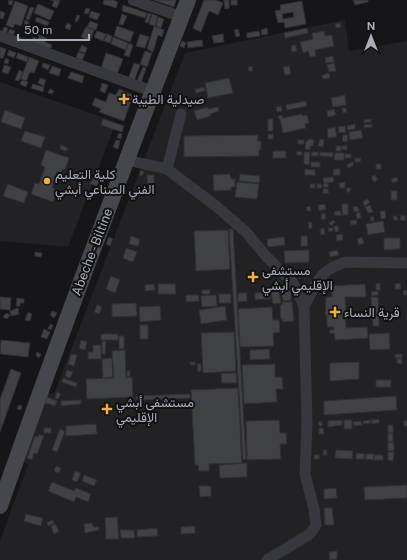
<svg xmlns="http://www.w3.org/2000/svg" width="407" height="560" viewBox="0 0 407 560" font-family="'Public Sans',Vazirmatn,sans-serif">
	<rect width="100%" height="100%" fill="#161618"/>
	<g fill="#222225">
		<path d="M345,20L349,51L407,41V560H0V541L28,464L21,461L45,392L54,394L185,53Z"/>
		<path d="M0,82L116,122L68,247L0,241Z"/>
	</g>
	<g fill="#404145" stroke="#303034" fill-rule="evenodd">
		<path d="M9,0L13,1L12,5L8,4Z"/>
		<path d="M50,0H60L57,8L52,6L54,1Z"/>
		<path d="M104,0H113L118,2L116,8L103,4Z"/>
		<path d="M153,0H176L174,7Z"/>
		<path d="M204,0H216L223,3L218,15L209,11L201,32L193,28Z"/>
		<path d="M224,0H229V8L225,9Z"/>
		<rect x="231" y="0" width="6" height="5"/>
		<path d="M353,0H368V2L355,5Z"/>
		<path d="M15,1L28,6L21,26L15,24L13,28L6,25Z"/>
		<path d="M302,1L306,24L285,28L284,22L278,23L275,11L281,10L280,5ZM293,12L294,17L283,19L282,14Z"/>
		<path d="M38,4L54,11L50,20L34,13Z"/>
		<path d="M123,5L147,13L145,18L122,11Z"/>
		<path d="M30,7L34,8L29,20L26,19Z"/>
		<path d="M86,8L90,9L88,14L84,13Z"/>
		<path d="M0,11L5,13L3,19L0,18Z"/>
		<path d="M91,11L100,14L97,20L89,17Z"/>
		<path d="M148,13L151,14L148,23L145,22Z"/>
		<path d="M122,14L127,16L123,25L119,24Z"/>
		<path d="M152,14L158,16L155,26L149,24Z"/>
		<path d="M77,15L80,16L77,22L75,21Z"/>
		<path d="M37,17L49,22L47,26L35,21Z"/>
		<path d="M158,17L164,19L161,28L156,26Z"/>
		<path d="M25,20L29,22L27,27L24,26Z"/>
		<path d="M90,21L98,24L96,30L87,27Z"/>
		<path d="M67,23L71,25L70,30L65,28Z"/>
		<path d="M340,23L341,27L336,28L335,24Z"/>
		<path d="M117,26L134,32L130,42L114,36Z"/>
		<path d="M154,26L164,30L162,37L158,35L153,52L147,49Z"/>
		<path d="M4,27L8,28L6,34L2,32Z"/>
		<path d="M44,27L48,28L45,34L42,32Z"/>
		<path d="M86,27L94,30L90,41L81,37Z"/>
		<path d="M267,28L268,34L262,35L261,30Z"/>
		<path d="M307,28L308,33L285,38L284,33Z"/>
		<path d="M10,29L15,31L13,35L8,33Z"/>
		<path d="M238,29L240,36L236,37L234,30Z"/>
		<path d="M97,31L106,34L103,41L94,37Z"/>
		<path d="M259,31L260,36L247,38V33Z"/>
		<path d="M324,31L325,36L332,35L334,46L315,50L316,56L310,57L308,51L303,53L300,42L313,39L312,33Z"/>
		<path d="M107,34L112,36L110,43L104,41Z"/>
		<path d="M140,34L149,37L145,48L136,46Z"/>
		<path d="M223,34L224,42L214,43L212,36Z"/>
		<path d="M39,35L47,38L45,42L52,45L50,50L31,42L33,37L38,39Z"/>
		<path d="M113,37L128,43L126,50L111,44Z"/>
		<path d="M202,40L203,46L188,48L187,42Z"/>
		<path d="M182,41L186,43L184,48L180,46Z"/>
		<path d="M129,43L133,45L129,57L124,55Z"/>
		<path d="M82,45L87,48L85,53L79,51Z"/>
		<path d="M296,45L297,51L292,52L291,46Z"/>
		<path d="M0,47L6,49L3,58H0Z"/>
		<path d="M9,50L16,53L14,58L7,55Z"/>
		<path d="M145,51L152,53L147,67L140,64Z"/>
		<path d="M78,52L85,54L82,60L76,58Z"/>
		<path d="M18,53L28,57L27,62L16,58Z"/>
		<path d="M106,53L123,59L117,74L101,68Z"/>
		<path d="M333,56L334,62L326,63L325,58Z"/>
		<path d="M29,57L39,61L34,73L30,72L26,81L21,79Z"/>
		<path d="M6,58L9,60L8,64L4,63Z"/>
		<path d="M43,63L50,65L48,70L42,67Z"/>
		<path d="M134,63L140,65L134,81L128,79Z"/>
		<path d="M334,63L336,71L329,72L327,65Z"/>
		<path d="M4,65L11,67L8,74L2,72Z"/>
		<path d="M52,66L61,69L59,76L49,73Z"/>
		<path d="M252,66L253,71H249L248,67Z"/>
		<path d="M289,66L291,74L285,75L283,67Z"/>
		<path d="M143,67L146,68L141,83L137,81Z"/>
		<path d="M19,70L23,72L19,81L15,80Z"/>
		<path d="M71,72L84,76L82,83L68,78Z"/>
		<path d="M329,73L330,78L323,79L322,75Z"/>
		<path d="M40,78L46,80L44,86L38,83Z"/>
		<path d="M229,78L233,93L208,98L205,83Z"/>
		<path d="M22,80L28,82L26,87L20,84Z"/>
		<path d="M102,83L108,85L105,93L100,91Z"/>
		<path d="M33,84L44,87L43,92L31,88Z"/>
		<path d="M204,87L205,91L196,93L195,89Z"/>
		<path d="M50,89L54,91L52,94L48,93Z"/>
		<path d="M119,89L133,95L124,121L99,112L101,109L92,105L95,98L106,102L109,93L116,95Z"/>
		<path d="M345,95L346,105L333,107L331,98Z"/>
		<path d="M179,97L184,98L183,104L177,102Z"/>
		<path d="M306,101L307,106L287,110L286,105Z"/>
		<path d="M281,106L282,111L277,112L276,107Z"/>
		<path d="M208,107V109L218,107L219,111L210,114L211,116L197,120L194,111Z"/>
		<path d="M342,108H346L347,112L343,113Z"/>
		<path d="M334,109L336,115L328,117L327,111Z"/>
		<path d="M5,110L25,118L21,129L1,122Z"/>
		<path d="M302,114L303,116L307,115L309,123L305,124L306,128L283,133L280,119H279L278,116L282,115L283,118Z"/>
		<path d="M103,119L124,126L122,132L101,125Z"/>
		<rect x="268" y="119" width="5" height="12"/>
		<path d="M371,119V122L364,123V120Z"/>
		<path d="M355,124V129L348,130L347,126Z"/>
		<path d="M372,124V127L364,128V125Z"/>
		<path d="M345,126L346,132L339,133L338,127Z"/>
		<path d="M335,127L337,137L328,138L327,129Z"/>
		<path d="M361,130L363,138L350,140L349,132Z"/>
		<path d="M25,131L45,137L41,148L21,141Z"/>
		<path d="M119,133L122,134L121,139L117,138Z"/>
		<rect x="268" y="134" width="5" height="5"/>
		<path d="M258,135V141H261V150H259V156L184,157V136Z"/>
		<path d="M343,135H348L347,142L342,141Z"/>
		<path d="M308,139L314,140L313,146H310V150L305,149L306,141H308Z"/>
		<path d="M320,139L324,140L323,147L318,146Z"/>
		<path d="M116,140L120,141L118,149L113,147Z"/>
		<rect x="298" y="140" width="6" height="4"/>
		<path d="M61,145L68,148L66,151L60,149Z"/>
		<rect x="336" y="146" width="5" height="5"/>
		<path d="M342,146H347V150L342,149Z"/>
		<path d="M46,150L69,158L65,170L62,169L61,173L58,171L52,188L57,190L53,202L31,194L35,183L39,184L45,167L41,165Z"/>
		<rect x="273" y="151" width="13" height="7"/>
		<path d="M297,151L302,152V155H297Z"/>
		<path d="M304,152H310L309,165L304,164Z"/>
		<path d="M312,152H318V156H311Z"/>
		<path d="M320,152L333,153V157L320,156Z"/>
		<path d="M335,153H344V160H334Z"/>
		<rect x="345" y="154" width="6" height="4"/>
		<path d="M355,158H361L360,162H355Z"/>
		<rect x="311" y="162" width="9" height="5"/>
		<path d="M353,162L354,165L348,168L347,164Z"/>
		<rect x="376" y="164" width="5" height="5"/>
		<path d="M305,169L315,170V175H305Z"/>
		<path d="M334,169H340V175H333Z"/>
		<path d="M141,170L144,172L142,176L139,175Z"/>
		<path d="M230,174L231,179H235V187H231V190L214,191L213,175Z"/>
		<path d="M240,174L260,176L259,183L239,181Z"/>
		<path d="M147,175H154V189H148Z"/>
		<path d="M375,175L378,180L374,182L371,177Z"/>
		<path d="M93,177L99,180L97,186L90,184Z"/>
		<path d="M333,177L334,182L324,183L323,178Z"/>
		<path d="M397,177L398,181L393,183L391,179Z"/>
		<path d="M237,182L259,184L257,199L235,197Z"/>
		<path d="M345,182V188H340L339,183Z"/>
		<path d="M328,183V187H323V184Z"/>
		<path d="M8,184L28,192L24,203L3,196Z"/>
		<rect x="310" y="184" width="5" height="4"/>
		<path d="M317,184H321L322,188H317Z"/>
		<path d="M347,188H351L350,192H346Z"/>
		<path d="M323,189H328L329,193L323,194Z"/>
		<rect x="391" y="191" width="6" height="9"/>
		<path d="M368,199L370,203L364,206L363,201Z"/>
		<path d="M325,204L326,209L319,211L318,205Z"/>
		<rect x="342" y="204" width="6" height="11"/>
		<path d="M370,205L373,212L368,213L365,207Z"/>
		<path d="M310,206L311,211H307L306,207Z"/>
		<path d="M357,206L359,211L354,212L353,207Z"/>
		<path d="M335,211H341V216L334,215Z"/>
		<path d="M380,211H385L386,218L381,219Z"/>
		<path d="M360,212L361,218L357,219L356,213Z"/>
		<path d="M322,213L326,214L325,220L321,219Z"/>
		<path d="M401,215L406,216L405,221L400,220Z"/>
		<path d="M393,216H397L398,220H394Z"/>
		<path d="M370,217H374V221H371Z"/>
		<path d="M333,220L335,222L331,226L329,223Z"/>
		<path d="M356,220L357,224L351,225L350,221Z"/>
		<path d="M383,221L385,232L368,235L366,224Z"/>
		<path d="M308,222H312V228L309,229Z"/>
		<path d="M334,226H338L339,231L335,232Z"/>
		<path d="M324,228L325,234L321,235L320,229Z"/>
		<path d="M328,228H333V231L329,232Z"/>
		<path d="M229,229H233L246,459L243,460Z"/>
		<path d="M228,230L230,269L196,271L194,231Z"/>
		<path d="M342,234L343,240L337,241L336,235Z"/>
		<path d="M131,236L140,239L138,246L129,244Z"/>
		<path d="M301,236H307L308,246H301Z"/>
		<path d="M109,237L113,239L110,246L106,244Z"/>
		<path d="M284,237L285,245L268,247L267,239Z"/>
		<path d="M362,237L364,243L359,245L357,239Z"/>
		<path d="M384,238H400V249L384,250Z"/>
		<path d="M126,248L137,252L133,262L123,258Z"/>
		<path d="M309,250V262L285,263L284,251Z"/>
		<path d="M337,250L339,255L330,257L329,252Z"/>
		<path d="M35,252L42,253L41,257L35,256Z"/>
		<path d="M111,276L120,280L115,293L106,289Z"/>
		<path d="M380,283V290H376V284Z"/>
		<path d="M400,283L401,289H395V284Z"/>
		<path d="M154,284L155,290L145,291V285Z"/>
		<path d="M158,284H175L176,294H158Z"/>
		<path d="M365,284L366,297H345L346,328L367,327L368,338L335,340L334,333L330,334V330H334V327H327V315H325L326,297H332L331,286Z"/>
		<rect x="202" y="290" width="8" height="4"/>
		<path d="M282,290H291V300L283,301Z"/>
		<path d="M407,290V295H404L403,291Z"/>
		<path d="M279,291L281,303L273,304L271,292Z"/>
		<path d="M378,291V295L372,296L371,292Z"/>
		<path d="M270,292V299L255,300V293Z"/>
		<path d="M238,293H247V301L238,302Z"/>
		<rect x="219" y="294" width="12" height="9"/>
		<path d="M186,295H199V301L186,302Z"/>
		<path d="M216,295L217,306L202,307L201,296Z"/>
		<path d="M0,297L11,298L10,310L0,309Z"/>
		<path d="M371,297H378L379,326H373Z"/>
		<path d="M17,298L24,299V303H20V306H16Z"/>
		<path d="M282,302H292L294,321L283,322V319L281,320L280,305H282Z"/>
		<path d="M136,303L137,316L112,317V304Z"/>
		<path d="M97,305L102,307L99,314L94,312Z"/>
		<path d="M160,306L161,320L140,322L139,307Z"/>
		<path d="M225,306L227,320L201,324L199,310Z"/>
		<path d="M272,307L273,320H279L280,332L273,333L274,346L240,347L238,309Z"/>
		<path d="M18,308L19,314L11,316L10,311Z"/>
		<path d="M52,311L57,313L54,318L50,315Z"/>
		<path d="M28,312L32,314L30,321L25,320Z"/>
		<path d="M6,313L10,315L7,319L3,317Z"/>
		<path d="M50,324L53,325L51,330L48,329Z"/>
		<rect x="140" y="325" width="8" height="14"/>
		<path d="M44,329L50,332L47,339L41,337Z"/>
		<path d="M234,332L236,371L203,373L201,333Z"/>
		<path d="M389,333L390,349L370,350L369,334Z"/>
		<rect x="101" y="334" width="17" height="6"/>
		<rect x="119" y="336" width="5" height="13"/>
		<path d="M1,340L30,343L28,357L0,354Z"/>
		<path d="M81,340L87,342L85,350L79,348Z"/>
		<path d="M102,341H106L105,354H102Z"/>
		<path d="M93,345H101V359H88V352H93Z"/>
		<path d="M269,349L270,359L250,360V350Z"/>
		<path d="M125,350L126,378L132,377L133,397L87,399L86,379L114,378L112,351Z"/>
		<path d="M37,352L41,354L39,358L36,356Z"/>
		<path d="M71,354L77,355L74,366L68,364Z"/>
		<rect x="395" y="354" width="7" height="4"/>
		<path d="M112,358L113,377L103,378L102,359Z"/>
		<path d="M397,359H402V364L397,363Z"/>
		<rect x="190" y="362" width="5" height="3"/>
		<path d="M359,362V379L330,381V363Z"/>
		<path d="M197,364H201V371L198,372Z"/>
		<path d="M275,364V377H282L283,389H276L277,402L244,404L242,365Z"/>
		<path d="M11,369L21,373L0,432V399Z"/>
		<path d="M67,370L73,372L70,378L65,376Z"/>
		<path d="M127,371H130V376L127,377Z"/>
		<path d="M221,373H236L237,383H222Z"/>
		<path d="M63,378L77,383L76,387L62,382Z"/>
		<rect x="376" y="380" width="15" height="7"/>
		<path d="M238,388L242,463L209,464V471H199L198,465H195L191,390Z"/>
		<path d="M57,392L61,394L58,399L55,398Z"/>
		<path d="M190,394V398L136,400V396Z"/>
		<path d="M396,396L397,410L324,415V401Z"/>
		<path d="M47,397L57,401L55,406L45,403Z"/>
		<path d="M81,400V404L61,406V401Z"/>
		<path d="M19,405L22,406L21,410L17,409Z"/>
		<path d="M379,419V423L372,424L371,420Z"/>
		<path d="M279,420L280,433H286L287,444H280L281,459L247,460L246,421Z"/>
		<path d="M342,420V425L328,427V421Z"/>
		<rect x="344" y="420" width="8" height="9"/>
		<path d="M370,420L371,423L363,424V421Z"/>
		<path d="M322,421V426H319L318,422Z"/>
		<path d="M361,421L362,425L354,426L353,422Z"/>
		<rect x="404" y="421" width="3" height="5"/>
		<path d="M96,424L97,434L66,436V426Z"/>
		<rect x="388" y="425" width="5" height="8"/>
		<rect x="44" y="428" width="7" height="5"/>
		<path d="M319,428H323L324,434H319Z"/>
		<path d="M60,429L65,431L57,452L52,450Z"/>
		<path d="M388,433L393,434V442H388Z"/>
		<path d="M39,434L44,436L37,454L34,453L32,460L27,458L35,436L38,437Z"/>
		<path d="M388,442L394,443V451H388Z"/>
		<rect x="323" y="450" width="4" height="5"/>
		<path d="M336,450L353,451L352,459L335,458Z"/>
		<path d="M388,452H394L393,461L388,460Z"/>
		<path d="M356,453L365,454L364,459H356Z"/>
		<path d="M366,454H374V460L365,459Z"/>
		<rect x="314" y="455" width="5" height="4"/>
		<path d="M375,455H383V460H374Z"/>
		<path d="M247,463V477L220,478L219,465Z"/>
		<path d="M56,466L61,468L59,473L54,471Z"/>
		<path d="M75,471L81,473L77,482L72,480Z"/>
		<path d="M84,475L97,480L94,486L82,481Z"/>
		<path d="M52,482L74,491L76,488L91,494L88,502L76,497L74,502L48,491Z"/>
		<path d="M407,485V498L365,500L364,487Z"/>
		<path d="M199,486H211V496L200,497Z"/>
		<path d="M336,488L337,498L324,499V489Z"/>
		<path d="M324,508H332L334,525H325Z"/>
		<path d="M26,514L43,518L41,526L24,521Z"/>
		<path d="M117,517L119,539H106L105,518Z"/>
		<path d="M53,520L54,523L48,526L47,522Z"/>
		<path d="M92,523L93,527H99V530L85,533L84,524Z"/>
		<path d="M55,524L59,531L54,534L51,526Z"/>
		<path d="M195,526V533L181,534V527Z"/>
		<path d="M157,528L158,536L137,537V530Z"/>
		<path d="M120,530H134L135,538H121Z"/>
		<path d="M337,551V559L330,560L329,552Z"/>
	</g>
	<g fill="none" stroke-linecap="round" stroke-linejoin="round">
		<g stroke="#37383d" stroke-width="11">
			<path d="M133,0L182,17"/>
			<path d="M0,36L154,92"/>
			<path d="M127,160L167,169L181,114"/>
			<path d="M167,169L216,206L246,232L265,255L293,283L304,306L307,423L305,474L314,509L316,525L310,534L267,560"/>
			<path d="M304,306C317,283 319,270 346,262L407,263"/>
		</g>
		<path stroke="#45474d" stroke-width="16" d="M0,506C59,336 123,168 188,0"/>
	</g>
	<g fill="#f2b134" stroke="#111113" stroke-width="1.5">
		<path d="M122 93h4v4h4v4h-4v4h-4v-4h-4v-4h4z"/>
		<circle cx="47" cy="181" r="4"/>
		<path d="M251 271h4v4h4v4h-4v4h-4v-4h-4v-4h4z"/>
		<path d="M333 306h4v4h4v4h-4v4h-4v-4h-4v-4h4z"/>
		<path d="M105 403h4v4h4v4h-4v4h-4v-4h-4v-4h4z"/>
	</g>
	<g text-anchor="middle" dominant-baseline="central" stroke-width="4" stroke-linejoin="round" paint-order="stroke">
		<g font-size="13" fill="#a8adb8" stroke="#111113" text-anchor="start">
			<text x="132" y="99">صيدلية الطيبة</text>
			<text x="55" y="174">كلية التعليم<tspan x="55" dy="15">الفني الصناعي أبشي</tspan></text>
			<text x="262" y="270">مستشفى<tspan x="262" dy="15">الإقليمي أبشي</tspan></text>
			<text x="344" y="312">قرية النساء</text>
			<text x="116" y="402">مستشفى أبشي<tspan x="116" dy="15">الإقليمي</tspan></text>
		</g>
		<g font-size="13" fill="#a8adb8" stroke="#111113">
			<text transform="translate(92 252) rotate(-69)">Abeche - Biltine</text>
		</g>
	</g>
	<g transform="translate(371 36)" stroke="#111113" stroke-width="3" paint-order="stroke">
	<path d="M0-3L7 15L0 10L-7 15Z" fill="#a8adb8"/>
	<text y="-6" font-size="11" font-weight="bold" text-anchor="middle" fill="#a8adb8">N</text>
	</g>
	<path d="M18 34v6h71v-6" fill="none" stroke="#a8adb8" stroke-width="2"/>
	<text x="24" y="34" font-size="12" fill="#a8adb8" stroke="#111113" stroke-width="3" paint-order="stroke">50 m</text>
</svg>
